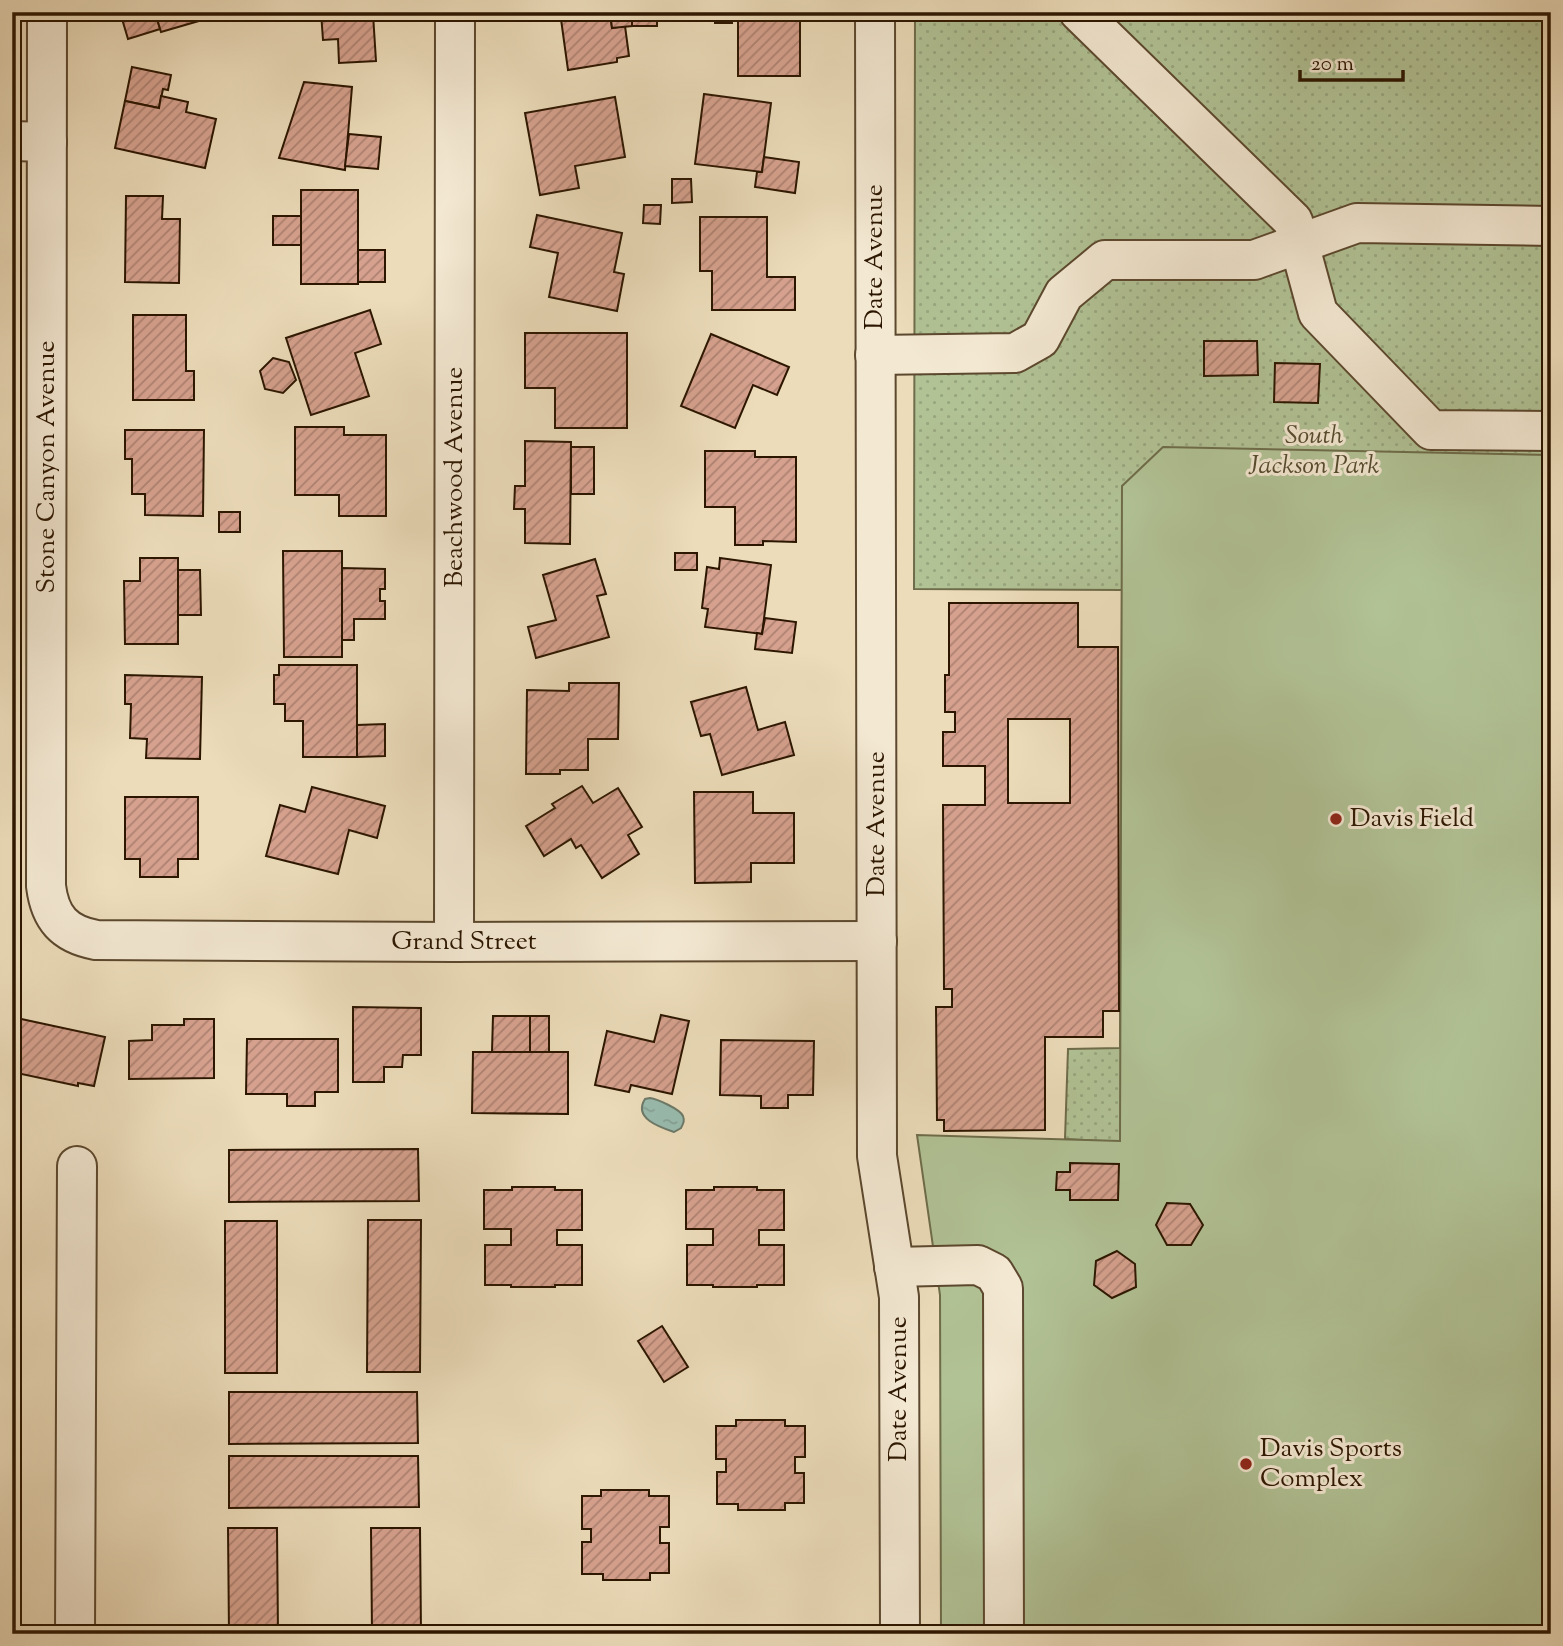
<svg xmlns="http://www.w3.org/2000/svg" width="1563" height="1646" viewBox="0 0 1563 1646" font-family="'Sorts Mill Goudy',serif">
	<defs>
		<pattern id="grass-dots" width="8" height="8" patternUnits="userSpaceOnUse" patternTransform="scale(1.75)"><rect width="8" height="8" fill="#b1c295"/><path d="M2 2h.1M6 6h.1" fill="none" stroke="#98a67f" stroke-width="1.8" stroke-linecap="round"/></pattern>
		<pattern id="water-ripples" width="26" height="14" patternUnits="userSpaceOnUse" patternTransform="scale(1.75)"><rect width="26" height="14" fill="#99bcaf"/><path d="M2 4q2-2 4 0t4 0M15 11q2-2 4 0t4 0" fill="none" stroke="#84a195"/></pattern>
		<pattern id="building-hatch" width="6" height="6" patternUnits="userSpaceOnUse" patternTransform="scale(1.75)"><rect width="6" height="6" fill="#d6a18e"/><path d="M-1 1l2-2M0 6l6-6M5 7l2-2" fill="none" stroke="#ae8272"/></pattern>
	</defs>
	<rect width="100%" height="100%" fill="#ecdcba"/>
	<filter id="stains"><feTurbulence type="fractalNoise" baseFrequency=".00286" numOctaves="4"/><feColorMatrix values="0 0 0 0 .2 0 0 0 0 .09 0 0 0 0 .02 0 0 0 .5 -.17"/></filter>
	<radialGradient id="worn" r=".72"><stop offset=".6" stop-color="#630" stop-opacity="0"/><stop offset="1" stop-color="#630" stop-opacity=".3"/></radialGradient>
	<path fill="url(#grass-dots)" stroke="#6e6c4a" stroke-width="2" d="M915,12H1551V1223L1120,1142L1065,1139L1068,1049L1120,1048L1122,590L914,589Z"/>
	<path fill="#b1c295" stroke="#6e6c4a" stroke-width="2" d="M1163,447L1551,455V1634H941L940,1295L917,1135L1120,1141L1122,486Z"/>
	<path fill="url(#water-ripples)" stroke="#6d7a69" stroke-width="2" d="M650,1098C657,1099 680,1109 683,1116C685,1121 683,1124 681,1128L674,1132C659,1127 633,1118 645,1099Z"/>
	<g fill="url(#building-hatch)" stroke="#2c1600" stroke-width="2" fill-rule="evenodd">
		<path d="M120,12H155L160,29L128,39Z"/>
		<path d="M155,12H209L207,13L209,18L161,32Z"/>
		<path d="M321,12H369V14H373L376,61L339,63L338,39L323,40Z"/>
		<path d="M560,12H610L612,28L625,26L629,56L617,58V62L568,70Z"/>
		<path d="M610,12H632V26L612,28Z"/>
		<rect x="632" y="12" width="25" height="14"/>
		<path d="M715,12H738V16H732V23H715Z"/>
		<rect x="738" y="12" width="62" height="64"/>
		<path d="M132,67L171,75L168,90L163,89L159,108L125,101Z"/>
		<path d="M304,82L352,87L345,170L279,158Z"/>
		<path d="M704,94L771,103L762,172L695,164Z"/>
		<path d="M161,96L188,102L186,112L216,119L205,168L115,148L125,101L159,108Z"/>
		<path d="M615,97L625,157L575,166L579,188L540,195L525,113Z"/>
		<path d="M349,134L381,137L378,169L345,166Z"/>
		<path d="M764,157L799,162L795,193L755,187L757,172H762Z"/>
		<path d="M672,179H691L692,202L672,203Z"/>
		<rect x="301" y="190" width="57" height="94"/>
		<path d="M126,196H163L162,219H180L179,283L125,282Z"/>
		<path d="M644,205H661L660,224L643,223Z"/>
		<path d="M537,215L622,233L614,272L624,274L617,311L549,297L558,253L530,247Z"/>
		<rect x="273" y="216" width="28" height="29"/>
		<path d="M700,217H767V277H795V310H712V271H700Z"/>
		<rect x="358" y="250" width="27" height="32"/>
		<path d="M370,310L381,344L355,353L369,396L311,415L286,338Z"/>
		<path d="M133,315H186V371H194V400H133Z"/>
		<path d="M525,333H627V428H555V388H525Z"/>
		<path d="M711,334L789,367L777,395L753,385L735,428L681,406Z"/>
		<path d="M1204,341H1257L1258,375L1204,376Z"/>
		<path d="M273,358L289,362L296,380L283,393L265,389L260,371Z"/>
		<path d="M1275,363L1320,364L1318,403L1274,402Z"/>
		<path d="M295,427H344V435H386V516H339V495H295Z"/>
		<path d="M125,430H204L203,516L145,515V494H132V459H125Z"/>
		<path d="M525,441L571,442L570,544L525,543V509H514L515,486H525Z"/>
		<rect x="571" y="447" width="23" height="47"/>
		<path d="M705,451H755V457H796V542L763,541V545H735V507H705Z"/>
		<rect x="219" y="512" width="21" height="20"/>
		<path d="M283,551H342V657H284Z"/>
		<rect x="675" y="553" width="22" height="17"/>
		<path d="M140,558H178V644H125L124,581H140Z"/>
		<path d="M720,558L771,565L762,634L705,627L708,609L702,608L707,567L719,569Z"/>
		<path d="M595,559L606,594L597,596L609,637L536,658L528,627L556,620L543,575Z"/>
		<path d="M342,568L385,569V589H380V601H385V619H354V640H342Z"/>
		<path d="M178,570H200L201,615H178Z"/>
		<path d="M949,603H1078V647H1118L1119,1011H1103V1037H1045V1130L944,1131V1120H937L936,1007H952V989H944L943,805H985V766H943V732H955V712H945V675H949ZM1008,719H1070V803H1008Z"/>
		<path d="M765,618L796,622L792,653L755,649L757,633L762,634Z"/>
		<path d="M279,665H357V757H303V721H285V704H274V675H279Z"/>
		<path d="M125,675L202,677L200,759L146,758L147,739L130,738L131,704H125Z"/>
		<path d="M569,683H619L618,739H588V770H560V774H526L527,690L569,691Z"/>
		<path d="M746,687L758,730L785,722L794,755L722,775L710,734L701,736L691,702Z"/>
		<path d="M385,724V756L357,757V725Z"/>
		<path d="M582,786L593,803L618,788L642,827L628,835L639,854L602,878L581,845L576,848L571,839L544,856L526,826L555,808L552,804Z"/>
		<path d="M312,787L385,806L377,838L349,830L338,874L266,856L280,805L305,812Z"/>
		<path d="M694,792H753V813H794V863H751V882L695,883Z"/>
		<path d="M125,797H198V859H178V877H140V859H125Z"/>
		<path d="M353,1007L421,1008V1055H403L402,1067H384V1082H353Z"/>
		<path d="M661,1015L689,1021L672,1094L631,1085L629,1092L595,1085L607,1031L654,1042Z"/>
		<path d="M493,1016H530V1052H492Z"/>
		<rect x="530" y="1016" width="19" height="36"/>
		<path d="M12,1017L105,1037L94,1086L78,1083V1086L12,1072Z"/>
		<path d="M184,1019H214V1078L129,1079V1041L152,1040V1025H184Z"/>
		<path d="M247,1039H338V1092H315V1106H287V1094H246Z"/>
		<path d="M721,1040L814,1041L813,1095H788V1108H761V1096L720,1095Z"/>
		<path d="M473,1052H568V1114L472,1113Z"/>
		<path d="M418,1149L419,1201L229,1202V1150Z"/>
		<path d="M1070,1163L1119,1164L1118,1200H1070V1190H1056L1057,1172H1070Z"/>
		<path d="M512,1187H555V1190H582V1230H557V1245H582V1285H555V1287H511V1285H485V1245H511V1229H484V1190H512Z"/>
		<path d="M714,1187H757V1190H784V1230H759V1245H784V1285H757V1287H713V1285H687V1245H713V1229H686V1190H714Z"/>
		<path d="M1167,1203L1190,1204L1203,1225L1191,1245H1167L1156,1225Z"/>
		<path d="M368,1220H421L420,1372H367Z"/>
		<rect x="225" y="1221" width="52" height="152"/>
		<path d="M1117,1251L1135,1264L1136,1287L1112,1298L1094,1285L1096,1261Z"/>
		<path d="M662,1326L688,1367L664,1382L638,1341Z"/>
		<path d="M229,1392H417L418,1443L229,1444Z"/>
		<path d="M736,1420H785V1426H805V1457H795V1473H804V1503H785V1510H738V1504H717V1472H726V1459H716V1426H736Z"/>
		<path d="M229,1456H418L419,1507L229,1508Z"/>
		<path d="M601,1490H649V1496H669V1527H660V1543H669V1573H650V1580H603V1574H582V1542H591V1529H582V1496H601Z"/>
		<path d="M228,1528H277L278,1634H229Z"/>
		<path d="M371,1528H420L421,1634H372Z"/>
	</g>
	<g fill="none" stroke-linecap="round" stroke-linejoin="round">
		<defs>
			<g id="minor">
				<path d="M47,12L46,886C50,918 64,934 96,940L454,942L877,941"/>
				<path d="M875,12L877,1156L899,1297L900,1634"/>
				<path d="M1079,12L1293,221L1318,313L1431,430L1551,431"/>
				<path d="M12,141L47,142"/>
				<path d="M875,355L1015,353L1040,339L1064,294L1105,260H1254L1357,223L1551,226"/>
				<path d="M454,942L455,12"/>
				<path d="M894,1267L978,1265L994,1273L1003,1288L1004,1634"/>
				<path d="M75,1634L77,1166"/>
			</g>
		</defs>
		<use href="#minor" stroke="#5c482e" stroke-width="42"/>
		<use href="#minor" stroke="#f3e8d2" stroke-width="38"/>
	</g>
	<g fill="#8f2418" stroke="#f3e8d2" stroke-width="2.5">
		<circle cx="1336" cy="819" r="7"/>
		<circle cx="1246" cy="1464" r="7"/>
	</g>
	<g text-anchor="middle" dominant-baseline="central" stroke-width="6" stroke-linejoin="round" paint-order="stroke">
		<g font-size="26" fill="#2c1600" stroke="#f3e8d2">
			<text transform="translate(875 257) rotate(-90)">Date Avenue</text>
			<text transform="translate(47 467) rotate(-90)">Stone Canyon Avenue</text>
			<text transform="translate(455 477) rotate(-90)">Beachwood Avenue</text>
			<text transform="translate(877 824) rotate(-90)">Date Avenue</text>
			<text x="464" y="942">Grand Street</text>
			<text transform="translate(899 1389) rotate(-90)">Date Avenue</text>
		</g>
		<g font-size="26" font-style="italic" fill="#544a2d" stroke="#f3e8d2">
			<text x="1314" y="436">South<tspan x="1314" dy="30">Jackson Park</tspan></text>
		</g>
		<g font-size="26" fill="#2c1600" stroke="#f3e8d2" text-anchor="start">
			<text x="1350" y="819">Davis Field</text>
			<text x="1260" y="1449">Davis Sports<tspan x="1260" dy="30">Complex</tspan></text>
		</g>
	</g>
	<rect width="1563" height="1646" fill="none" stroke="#ecdcba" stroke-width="42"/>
	<rect x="14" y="14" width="1535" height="1618" fill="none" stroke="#2c1600" stroke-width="3.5"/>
	<rect x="21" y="21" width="1521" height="1604" fill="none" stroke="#2c1600" stroke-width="2"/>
	<path d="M1300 70v10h103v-10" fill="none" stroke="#2c1600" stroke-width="3.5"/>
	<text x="1311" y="70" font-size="21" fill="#2c1600" stroke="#f3e8d2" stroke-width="5" paint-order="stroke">20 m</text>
	<rect width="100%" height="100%" filter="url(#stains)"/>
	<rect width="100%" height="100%" fill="url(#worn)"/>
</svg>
